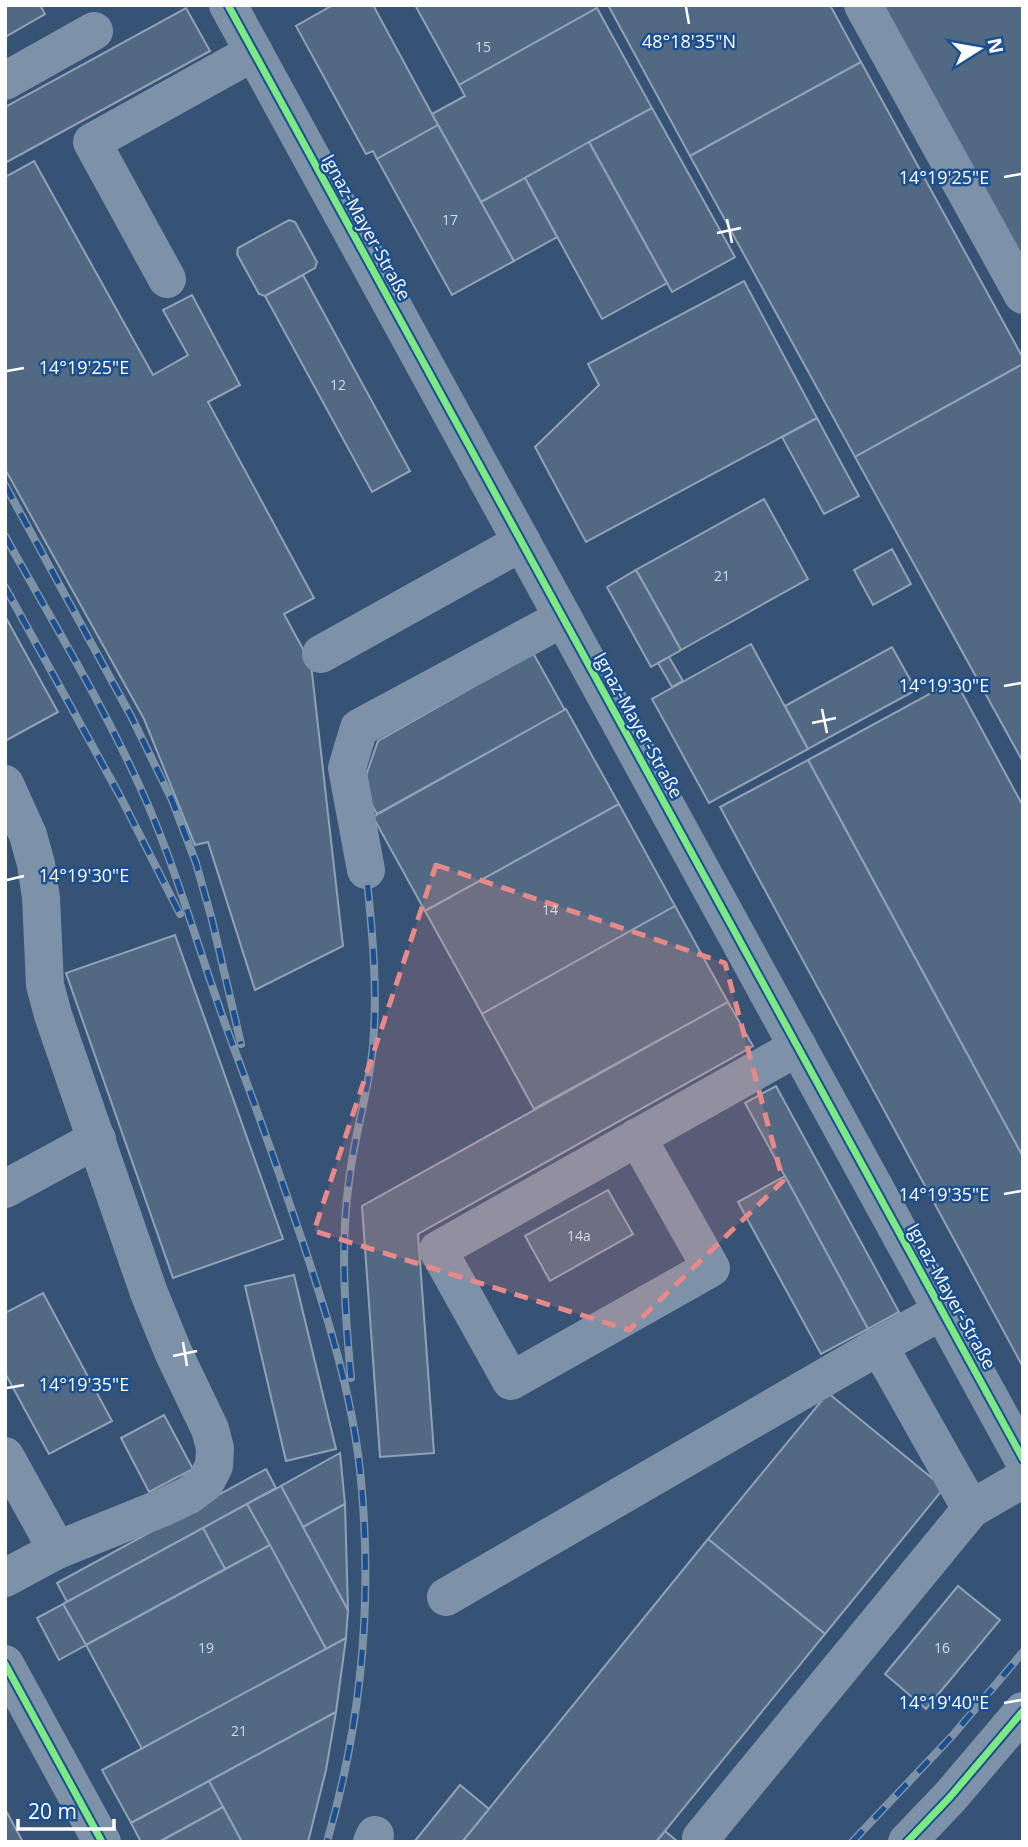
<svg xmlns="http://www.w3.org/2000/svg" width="1028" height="1847" viewBox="0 0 1028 1847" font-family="'Open Sans',sans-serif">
	<rect width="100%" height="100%" fill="#365274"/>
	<g fill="#526984" stroke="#92a2b6" stroke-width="2">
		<path d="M5,5H40L45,14L5,37Z"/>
		<path d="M333,5H373L438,125L377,159L373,151L366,154L296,26Z"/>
		<path d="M415,5H596L597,8L459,85Z"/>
		<path d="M608,5H830L861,62L690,156Z"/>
		<path d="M882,5H1023V270Z"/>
		<path d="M186,8L210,51L5,163V107Z"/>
		<path d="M597,8L652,108L481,202L432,114L465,96L459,85Z"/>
		<path d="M861,62L1023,358V364L855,457L690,156Z"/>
		<path d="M652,108L735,257L672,292L589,142Z"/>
		<path d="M438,125L514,261L452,295L377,159Z"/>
		<path d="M589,142L667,283L602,319L525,178Z"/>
		<path d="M34,161L153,375L188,355L163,310L192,295L240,385L208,402L314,598L284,614L311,664L343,946L255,990L208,842L195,845L144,719L5,469V177Z"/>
		<path d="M525,178L557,237L514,261L481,202Z"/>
		<path d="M289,220L295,222L317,262L315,268L265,296L259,294L237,254L238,248Z"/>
		<path d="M303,275L410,471L372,492L265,296Z"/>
		<path d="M744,281L817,418L586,542L535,447L599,385L588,364Z"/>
		<path d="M1023,364V762L855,457Z"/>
		<path d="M817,418L859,496L824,514L782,437Z"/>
		<path d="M764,499L808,579L681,650L636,570Z"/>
		<path d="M892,549L911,584L873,605L854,570Z"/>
		<path d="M636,570L681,650L651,667L607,587Z"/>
		<path d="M5,616L58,712L5,741Z"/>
		<path d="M751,644L808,749L709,803L652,699Z"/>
		<path d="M892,647L916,690L808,749L785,706Z"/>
		<path d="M533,653L565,710L377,814L362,787L378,741Z"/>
		<path d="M669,657L683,681L672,687L658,663Z"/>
		<path d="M955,680L1023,806V1157L808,760Z"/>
		<path d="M566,709L619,804L425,911L373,817Z"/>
		<path d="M808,760L1023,1157V1367L720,807Z"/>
		<path d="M619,804L675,906L482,1014L425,911Z"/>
		<path d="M675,906L728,1002L534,1109L482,1014Z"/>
		<path d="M175,935L283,1239L173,1278L66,973Z"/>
		<path d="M728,1002L753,1046L418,1234L434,1453L380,1457L362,1206Z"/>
		<path d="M776,1086L899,1312L868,1329L745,1103Z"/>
		<path d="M785,1176L868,1329L821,1354L738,1202Z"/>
		<path d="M608,1190L633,1234L550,1281L525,1236Z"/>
		<path d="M294,1275L336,1449L286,1461L245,1286Z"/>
		<path d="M43,1293L112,1421L49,1454L5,1373V1313Z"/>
		<path d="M828,1393L944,1488L825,1634L708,1539Z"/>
		<path d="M164,1415L193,1469L149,1492L121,1438Z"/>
		<path d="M340,1453L345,1504L303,1527L281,1486Z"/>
		<path d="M266,1469L276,1488L67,1602L57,1583Z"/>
		<path d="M281,1486L348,1610L346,1638L326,1649L247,1504Z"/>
		<path d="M247,1504L270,1545L225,1569L203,1528Z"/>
		<path d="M345,1504L348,1610L303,1527Z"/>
		<path d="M203,1528L225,1569L86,1645L63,1604Z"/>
		<path d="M708,1539L825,1634L656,1842H462Z"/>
		<path d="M270,1545L326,1649L142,1749L86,1645Z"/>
		<path d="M958,1586L1000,1620L926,1709L885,1674Z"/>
		<path d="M63,1604L86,1645L59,1660L37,1618Z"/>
		<path d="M346,1638L336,1712L131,1823L102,1770Z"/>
		<path d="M336,1712L326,1770L308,1842H242L209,1781Z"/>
		<path d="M209,1781L223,1807L159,1842H141L131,1823Z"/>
		<path d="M460,1785L489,1809L462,1842H414Z"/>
		<path d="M223,1807L242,1842H159Z"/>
		<path d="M5,1809L23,1842H5Z"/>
		<path d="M665,1831L678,1842H656Z"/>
	</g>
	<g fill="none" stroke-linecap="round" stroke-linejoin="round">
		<g stroke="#7d92a8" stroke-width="38">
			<path d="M228,5L1023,1459"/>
			<path d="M863,5L1023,295"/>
			<path d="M5,81L94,31"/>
			<path d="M167,279L92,142L254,52"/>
			<path d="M321,654L522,542"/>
			<path d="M5,784L28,835L36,864L41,898L45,985L53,1015L149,1293L174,1354L210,1429L215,1448L214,1466L205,1483L189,1495L164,1507L57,1550"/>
			<path d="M366,870L347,768L359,728L563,618"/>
			<path d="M637,1137L711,1268L511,1381L438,1250L798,1047"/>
			<path d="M5,1189L97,1139"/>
			<path d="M942,1311L879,1346L971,1509L1023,1479"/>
			<path d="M5,1456L57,1550L5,1578"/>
			<path d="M446,1597L879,1346"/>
			<path d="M5,1664L102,1842"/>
			<path d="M701,1838L971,1509"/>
			<path d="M372,1842L375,1835"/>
			<path d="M907,1842L950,1797L1023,1711"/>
		</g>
		<defs>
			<g id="rail">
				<path d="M5,485L131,716L172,800L196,863L212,920L241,1044"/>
				<path d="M5,536C54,625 108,712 148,805C181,882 202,962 231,1040C256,1107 280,1175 303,1243C330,1324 356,1407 362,1492C372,1610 360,1728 327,1842"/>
				<path d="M5,587L120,796L180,914"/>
				<path d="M351,1378C345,1313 340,1246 349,1181C354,1135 369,1091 373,1045C378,987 372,928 366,870"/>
				<path d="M852,1842L953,1735L1023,1652"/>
			</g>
		</defs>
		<use href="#rail" stroke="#7e92a7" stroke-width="8"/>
		<use href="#rail" stroke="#1b4f8f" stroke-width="5" stroke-dasharray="16" stroke-linecap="butt"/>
		<defs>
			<g id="cycleway">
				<path d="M228,5L1023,1459"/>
				<path d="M5,1664L102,1842"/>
				<path d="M907,1842L950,1797L1023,1711"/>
			</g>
		</defs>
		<use href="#cycleway" stroke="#1b4f8f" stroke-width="11"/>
		<use href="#cycleway" stroke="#7ce984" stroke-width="7"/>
	</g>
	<path fill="#e88989" fill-opacity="0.2" stroke="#e88989" stroke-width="5" stroke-dasharray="14 9" stroke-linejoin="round" d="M436,865L725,963L783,1181L629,1330L314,1231Z"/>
	<path fill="none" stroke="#fff" stroke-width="2.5" d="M686,7L689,24M1004,177L1021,174M727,219L732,243M717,233L741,228M7,371L24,368M1004,686L1021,683M822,709L827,733M812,723L836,718M7,880L24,876M1004,1194L1021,1191M183,1342L187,1366M173,1356L197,1351M7,1388L24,1385M1004,1703L1021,1700"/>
	<g text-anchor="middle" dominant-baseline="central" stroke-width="5" stroke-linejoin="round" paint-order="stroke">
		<g font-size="14" fill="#d4dae0">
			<text x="483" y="46">15</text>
			<text x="450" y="219">17</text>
			<text x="338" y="384">12</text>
			<text x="722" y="575">21</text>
			<text x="550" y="909">14</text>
			<text x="579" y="1235">14a</text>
			<text x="206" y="1647">19</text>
			<text x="942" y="1647">16</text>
			<text x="239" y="1730">21</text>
		</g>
		<g font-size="18" fill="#fff" stroke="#1b4f8f">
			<text transform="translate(367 227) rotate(61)">Ignaz-Mayer-Straße</text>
			<text transform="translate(639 725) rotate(61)">Ignaz-Mayer-Straße</text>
			<text transform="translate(952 1296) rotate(61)">Ignaz-Mayer-Straße</text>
		</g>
	</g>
	<g font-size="18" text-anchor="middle" fill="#fff" stroke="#1b4f8f" stroke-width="5" stroke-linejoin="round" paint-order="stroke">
		<text x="689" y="48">48°18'35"N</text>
		<text x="944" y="184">14°19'25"E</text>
		<text x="84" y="374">14°19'25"E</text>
		<text x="944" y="692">14°19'30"E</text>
		<text x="84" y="882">14°19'30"E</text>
		<text x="944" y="1201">14°19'35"E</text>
		<text x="84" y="1391">14°19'35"E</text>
		<text x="944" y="1709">14°19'40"E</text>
	</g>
	<rect width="1028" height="1847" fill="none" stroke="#ffffff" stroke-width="14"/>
	<g transform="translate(979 49) rotate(79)" stroke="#1b4f8f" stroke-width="5" paint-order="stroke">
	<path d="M0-5L12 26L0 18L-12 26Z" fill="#ffffff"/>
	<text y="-10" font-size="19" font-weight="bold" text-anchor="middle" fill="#ffffff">N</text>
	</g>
	<path d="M18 1819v10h96v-10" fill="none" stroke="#ffffff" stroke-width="3.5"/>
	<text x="28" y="1819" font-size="21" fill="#ffffff" stroke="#1b4f8f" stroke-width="5" paint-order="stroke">20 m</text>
</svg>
